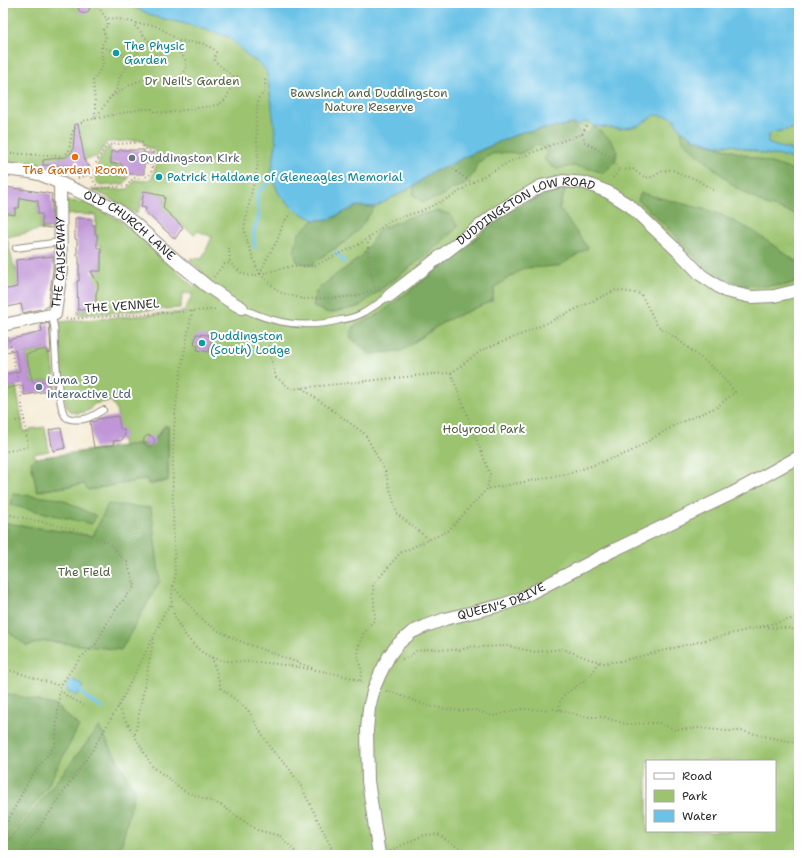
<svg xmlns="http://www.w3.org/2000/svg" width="802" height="858" viewBox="0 0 802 858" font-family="'Shantell Sans',sans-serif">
	<rect width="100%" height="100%" fill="#fff"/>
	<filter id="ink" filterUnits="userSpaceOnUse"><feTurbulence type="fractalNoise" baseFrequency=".025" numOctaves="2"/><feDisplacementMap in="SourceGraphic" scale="8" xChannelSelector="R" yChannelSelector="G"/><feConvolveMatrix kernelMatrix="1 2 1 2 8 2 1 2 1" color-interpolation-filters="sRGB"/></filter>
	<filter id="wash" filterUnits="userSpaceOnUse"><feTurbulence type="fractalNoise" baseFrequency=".012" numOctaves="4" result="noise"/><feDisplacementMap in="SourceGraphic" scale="16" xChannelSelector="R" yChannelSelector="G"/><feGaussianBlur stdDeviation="0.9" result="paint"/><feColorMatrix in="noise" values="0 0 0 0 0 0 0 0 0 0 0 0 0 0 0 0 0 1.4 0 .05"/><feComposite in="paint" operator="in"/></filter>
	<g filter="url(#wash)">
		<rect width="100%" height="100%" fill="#f5ead4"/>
		<g fill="#9cc46f" stroke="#64784d" fill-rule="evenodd">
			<path d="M3,3H799V855H3V389L16,386L24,432L30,431V429L45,427L49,451L34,454L35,458L31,462L37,491L84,484L88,490L147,479L149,485L168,481V426H164L153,441L152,438L149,437L146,438L145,441L146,444L149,445L137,444L123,446L116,409L114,405L110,401L94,404L89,410L84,412L78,413L72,412L67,408L62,387L58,322L184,312L193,294L183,293L180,308L78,315V310L96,309L95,271L101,270V245H83L95,240H97V234H95L96,215L66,214V201L85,202L94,206L122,222L151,246L195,288L203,272L190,261L191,258L202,259L212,237L198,231L194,234L183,227L161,207L164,203L165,197L164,196L155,194L154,193L144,192L142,200L141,199L140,207L136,214L104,195L91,190L128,189L135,180L145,181L152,178L157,163L156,151L145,146L142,140L107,142L97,157L85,159V162L89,166L88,171L82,172L78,168V166H33L3,162ZM647,761H775V831H647Z"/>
			<path d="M110,147V165L121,166V177H129L124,184L100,186C98,183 96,181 95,178C94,172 102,152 107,148C107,147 109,147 110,147Z"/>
			<path d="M21,189H27L26,199L38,201V214H54L55,201V220L42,217V227L55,228V229H44L7,237L12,260L15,268L18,274L17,287L3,290V214L15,215V208H19Z"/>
			<path d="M46,349L47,352H52L56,386L54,390L52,380L33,383L26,354Z"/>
		</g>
		<g fill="#7daa62" stroke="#546a46">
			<path d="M572,124L580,132L588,133L594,126L610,139L617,151L615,161L604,173L590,169L573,166L556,169L544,160L548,152L538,145L519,154L509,152L492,154L477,163L474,173L464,185L450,190L440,197L422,202L413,195L414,186L434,170H439L467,156L522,132L550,128Z"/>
			<path d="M681,130L695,139L799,172V215L766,205L735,187L683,141Z"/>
			<path d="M566,188L559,208L588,248L559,266L524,268L495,287L492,301L445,321L402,351L370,354L350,337L354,326L378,315L446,263L508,212L533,200Z"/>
			<path d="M641,193L715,212L753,231L794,260L799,262V281L786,285L762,286L739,285L718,276L696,258L665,225L638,200Z"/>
			<path d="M357,206L375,207L359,229L345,242L326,254L312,265L297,262L294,252L299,233L314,220L330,219Z"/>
			<path d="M435,211L450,214L458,227L429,253L358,307L329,313L313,307L316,291L337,274L361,257L380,229L407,218Z"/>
			<path d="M165,426H168V480L148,484L147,479L88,490L84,484L37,491L31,462L35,458L137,444L149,445L152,444Z"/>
			<path d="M13,494L61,499L96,516L92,524L11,505Z"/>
			<path d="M108,504L151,508L160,581L121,650L45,641L27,646L6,630V589L3,562L6,523L93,536Z"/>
			<path d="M3,693L28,698L56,706L79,726L47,787L3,845Z"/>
			<path d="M99,727L135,791L119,855H3V849Z"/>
		</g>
		<g fill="#6ac2e7" stroke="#4a7689">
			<path d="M109,3H799V125L795,128L770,133L768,137V143L776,146L799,152V164L787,157L765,154L732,145H716L695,139L681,130L672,117L655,115L638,126L620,129L594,126L589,122H584L581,125L572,124L550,128L522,132L467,156L439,170H434L414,186L375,207L357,206L330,219L314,220L295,210L279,194L271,174L276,142L271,99L266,70L257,62L250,58L229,37L186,24L155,17L132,6L116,5Z"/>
			<path d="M74,680L84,686L77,696L67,691V686L70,682Z"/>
		</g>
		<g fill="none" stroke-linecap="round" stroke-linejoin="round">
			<g stroke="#6ac2e7" stroke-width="3.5">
				<path d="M255,248L254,242V230L259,216L257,202L258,192L268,183L274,180"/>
				<path d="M336,252L344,262"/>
				<path d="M77,690L81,691L88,699L103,708"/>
			</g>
		</g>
		<g id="blocks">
			<g fill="#c096d6">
				<circle cx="84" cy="8" r="5.5"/>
				<path d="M75,124H78L85,162L89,166L88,171L82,172L76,166L43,165V160L66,157L70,154L73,150Z"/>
				<path d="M119,150H144V153H153V164L144,163V174H122V165H121V163L111,164V151L119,152Z"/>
				<path d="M3,187L21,189L52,194L51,201H53V228L42,227V214H38V201L20,198L19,208H15V215L3,213Z"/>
				<path d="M144,191L155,193V194L164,196V197H165L163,208L183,227L175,239L145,212L146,208L141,207Z"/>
				<path d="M75,218L92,219V225H95V234H97V248H101V271H91L98,284V288L96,293V309L78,310L77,281H79V256H77V239H75Z"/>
				<path d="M53,256V270L48,306L45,308L23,313L21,304L3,308V290L17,287L16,260Z"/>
				<path d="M49,323L51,352L47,353L46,349L26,354L33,383L52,380L54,390L24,395L23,385L3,389V375L20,371L15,350L3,353V341L42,332L41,325Z"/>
				<path d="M196,334L209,335L208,336L212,337L209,352L197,350L198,345H194Z"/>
				<path d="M118,416L120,428L124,430L125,435L122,440L113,441L114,445L94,448L90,422L96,421L97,419Z"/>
				<path d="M61,428L65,448L53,451L49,430Z"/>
				<circle cx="149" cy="441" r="5.5"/>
			</g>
		</g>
	</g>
	<g filter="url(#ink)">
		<use href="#blocks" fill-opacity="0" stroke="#908a80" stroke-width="1"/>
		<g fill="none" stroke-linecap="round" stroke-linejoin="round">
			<defs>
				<g id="lane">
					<path d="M16,248L60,242"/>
					<path d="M242,308C274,324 305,329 340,320C347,319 356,317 363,313C372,308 380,302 389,296"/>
					<path d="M50,315C56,324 54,334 55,345C56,357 58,410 66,417C70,420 79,420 84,419C91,418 97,413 103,410"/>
				</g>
				<g id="street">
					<path id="s1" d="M3,169L30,172L42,175L98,200L116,209L133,222L180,264L207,286L228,300L242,308"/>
					<path id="s2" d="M389,296L499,211L522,197L541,186L563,181L585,183L608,192L630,206L682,255L701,275L725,291L751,297L774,296L799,290"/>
					<path id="s3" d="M3,325L55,314L61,270L60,182"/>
					<path id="s4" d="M379,855L368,781L367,730L369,708L374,688L380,674L389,656L398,644L412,632L426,626L445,619L502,605L519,599L614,550L733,493L793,460L799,457"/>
				</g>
			</defs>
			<use href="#lane" stroke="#908a80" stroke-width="8"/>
			<use href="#street" stroke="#908a80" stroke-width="14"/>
			<g stroke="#908a80" stroke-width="2" stroke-dasharray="1 3" stroke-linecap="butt">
				<path d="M94,6L98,7L106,18L119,19L140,24L154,25L167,32L179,41L202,43L215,50L216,52L214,59L215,61L232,76"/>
				<path d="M102,47L122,54L131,61"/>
				<path d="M155,54L165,53L169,46"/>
				<path d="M109,99C120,91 133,81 147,79C155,77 166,83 174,80C181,78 185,74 186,67C188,50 161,44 149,41"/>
				<path d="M95,117V102L93,81L103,65L101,46L106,38L103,30L108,25L106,18"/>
				<path d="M95,119L109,99L117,89L120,76L131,61L139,50L149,41L133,24"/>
				<path d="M582,134L585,142L613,159L619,170L633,169C654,188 653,169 672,170C676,171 680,174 684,176C687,177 692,177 695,179C702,182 707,187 714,190"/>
				<path d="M142,142L144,148L153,152L155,156L151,174L144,178H133L127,186L99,188C96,185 93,181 92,177C91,170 103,149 108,145Z"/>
				<path d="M3,153L62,156L65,155L69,151L72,132L75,128L83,121L142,109H152L155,112L166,113L217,105L225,100L227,97L232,85V76H239"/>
				<path d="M453,169L472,183"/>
				<path d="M78,178L88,175L92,176"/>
				<path d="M613,178L619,170"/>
				<path d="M372,236L368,243V251L371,273L375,289"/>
				<path d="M229,248L230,263"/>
				<path d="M260,274L292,266H314L360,244L390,221L421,211L453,196L472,183L509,162L551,145L582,134L587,125"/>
				<path d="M260,274L257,268L248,244L244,229L252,190L256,175L258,161L256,122L257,107L259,98L265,91V77"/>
				<path d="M260,274L267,258L277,241L283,224L290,213"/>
				<path d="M214,277C217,273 221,267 225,264C235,259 238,282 260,274L279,292L303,299L334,298L356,296L381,287"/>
				<path d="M192,311C186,345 178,381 175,416C171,470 173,523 175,577C173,586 171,596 172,605C174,624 194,651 213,658C227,663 241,661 256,662C281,664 307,668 331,673C342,675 354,678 363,683"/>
				<path d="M66,319L209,310L216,309"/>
				<path d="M271,338L269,352L276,377L291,389L433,374L451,373L490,474L487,489L448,531L400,553L373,585L375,619L363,634L358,648L359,662L362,671L360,681"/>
				<path d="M451,373L482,350L530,331L616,290L641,294L657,325L681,342L718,372L735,392L717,407L675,425L630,452L571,473L487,489"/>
				<path d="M302,388L365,434L385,471L397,514L430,540"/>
				<path d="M16,421L25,420"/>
				<path d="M3,452L28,447L20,390L8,336"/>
				<path d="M3,513L73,529L107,542L127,562L135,586L112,614L96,644L80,658L60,686L55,745L29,780L7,823L3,827"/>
				<path d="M173,586L198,615L208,624L219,631L237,640L315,669"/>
				<path d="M3,603V614"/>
				<path d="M760,627L787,628L799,631"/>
				<path d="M212,657L221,688L248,710L270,748L288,767L301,786L335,855"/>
				<path d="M402,659L409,657L416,651L429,649L460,650L473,646L479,647L508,646L535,652L563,649L589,659L604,663L621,661L799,617"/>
				<path d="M3,668L60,686"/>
				<path d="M60,690L68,697L84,705"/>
				<path d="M386,691L397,694L428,706L461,711L475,710L489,715L494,716L516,710L524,709L541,710L554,709L587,717H603L626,724L659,723L674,729H687L699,728L727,731H742L777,739L799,743"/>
				<path d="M118,707L152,766L186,792L221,805L257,830L280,836L299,855"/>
				<path d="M560,710L559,703L565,694L585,680L594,671L596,665L600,662"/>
				<path d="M135,734L154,638"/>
				<path d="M390,851L424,835L438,834L450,843L472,855"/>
				<path d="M19,855L36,832L93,749L118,707L155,634L165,611L172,603"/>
			</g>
			<use href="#lane" stroke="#fff" stroke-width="6"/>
			<use href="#street" stroke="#fff" stroke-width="12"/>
		</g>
	</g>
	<g fill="#0f9aa8" stroke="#fff" stroke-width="1.5">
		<circle cx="116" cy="53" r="4"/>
		<circle cx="159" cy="177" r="4"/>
		<circle cx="202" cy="343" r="4"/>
	</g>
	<circle fill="#e8710a" stroke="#fff" stroke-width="1.5" cx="75" cy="157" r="4"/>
	<circle fill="#6b7280" stroke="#fff" stroke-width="1.5" cx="132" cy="158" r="4"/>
	<circle fill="#5c6f8a" stroke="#fff" stroke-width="1.5" cx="39" cy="387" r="4"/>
	<g text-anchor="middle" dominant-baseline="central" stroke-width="4" stroke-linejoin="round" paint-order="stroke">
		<g font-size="12" fill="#0d838f" stroke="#fff" text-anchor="start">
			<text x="124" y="46">The Physic<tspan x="124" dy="14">Garden</tspan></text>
			<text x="167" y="177">Patrick Haldane of Gleneagles Memorial</text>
			<text x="210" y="336">Duddingston<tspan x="210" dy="14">(South) Lodge</tspan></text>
		</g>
		<g font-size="12" fill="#536143" stroke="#fff">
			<text x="192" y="81">Dr Neil's Garden</text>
			<text x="369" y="93">Bawsinch and Duddingston<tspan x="369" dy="14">Nature Reserve</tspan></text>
			<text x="484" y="429">Holyrood Park</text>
			<text x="84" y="572">The Field</text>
		</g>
		<g font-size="12" fill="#5b616d" stroke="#fff" text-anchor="start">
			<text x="140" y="158">Duddingston Kirk</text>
		</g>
		<g font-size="12" fill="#c56008" stroke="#fff">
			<text x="75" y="170">The Garden Room</text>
		</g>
		<g font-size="12" fill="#2b2b2b" stroke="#fff">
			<text stroke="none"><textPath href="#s2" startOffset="165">DUDDINGSTON LOW ROAD</textPath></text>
			<text stroke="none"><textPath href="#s1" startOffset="141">OLD CHURCH LANE</textPath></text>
			<text stroke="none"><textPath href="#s3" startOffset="105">THE CAUSEWAY</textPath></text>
			<text transform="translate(122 306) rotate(-4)">THE VENNEL</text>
			<text stroke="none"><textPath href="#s4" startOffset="332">QUEEN'S DRIVE</textPath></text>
		</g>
		<g font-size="12" fill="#4e5e75" stroke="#fff" text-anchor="start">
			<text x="47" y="380">Luma 3D<tspan x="47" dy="14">interactive Ltd</tspan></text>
		</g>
	</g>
	<rect width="802" height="858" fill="none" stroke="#fff" stroke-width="16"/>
	<rect x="646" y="760" width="130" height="72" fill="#ffffff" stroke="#aaaaaa"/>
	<rect x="654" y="773" width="20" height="6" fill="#ffffff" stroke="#aaaaaa"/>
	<text x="682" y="780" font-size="12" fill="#2b2b2b">Road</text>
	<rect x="654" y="790" width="20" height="12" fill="#9cc46f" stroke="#aaaaaa"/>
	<text x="682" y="800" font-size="12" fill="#2b2b2b">Park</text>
	<rect x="654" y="810" width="20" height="12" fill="#6ac2e7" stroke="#aaaaaa"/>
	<text x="682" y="820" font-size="12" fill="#2b2b2b">Water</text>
</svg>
